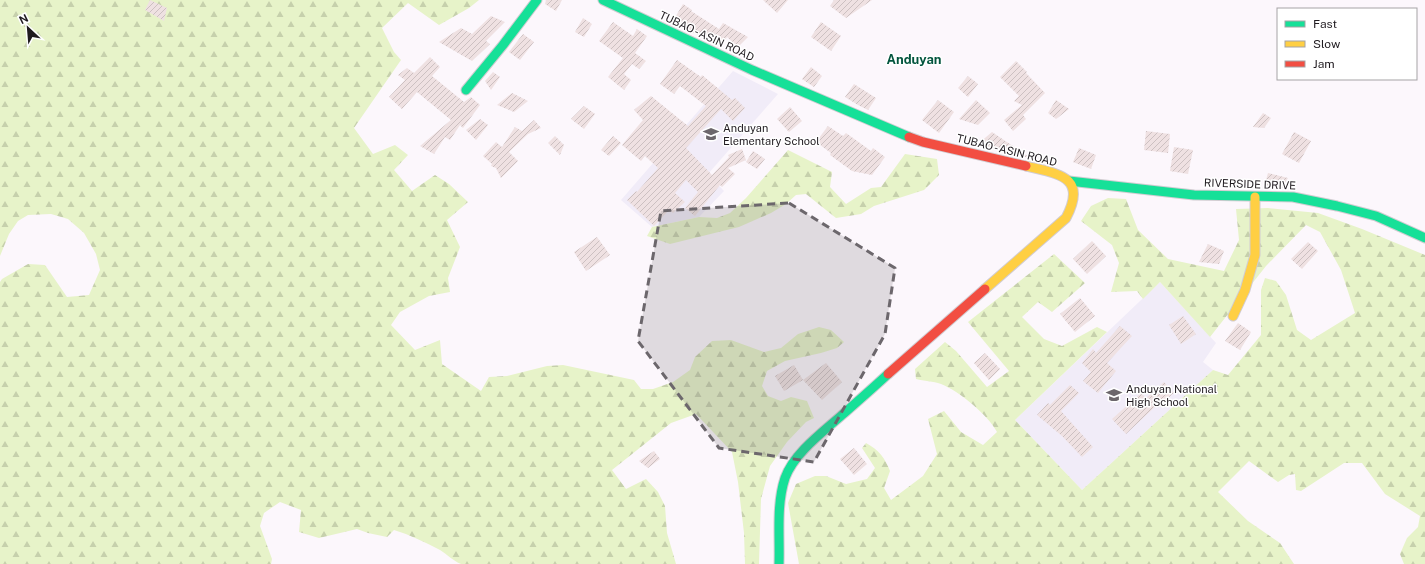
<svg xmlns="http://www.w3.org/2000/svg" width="1425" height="564" viewBox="0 0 1425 564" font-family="'Public Sans',sans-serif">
	<defs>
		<pattern id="forest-firs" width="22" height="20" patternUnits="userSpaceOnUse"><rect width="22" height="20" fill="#e7f3c9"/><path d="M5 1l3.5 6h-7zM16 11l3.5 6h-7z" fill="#c6d0ac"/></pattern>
		<pattern id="building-hatch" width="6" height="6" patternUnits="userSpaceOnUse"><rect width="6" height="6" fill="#efe1e2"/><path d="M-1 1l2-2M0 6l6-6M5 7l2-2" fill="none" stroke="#ccc0c1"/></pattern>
	</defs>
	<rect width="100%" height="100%" fill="#fcf7fc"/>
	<g fill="#f1ecf8">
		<path d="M733,71L778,94L708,174L724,191L699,217L652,227L621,200Z"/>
		<path d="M1160,282L1216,343L1203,362L1213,370L1082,490L1015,420Z"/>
	</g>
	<g fill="url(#forest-firs)">
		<path d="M0,0H479L469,8L439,25L408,3L382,28L394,52L401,60L354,128L373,154L395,145L408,155L394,170L412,191L435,175L449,184L468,202L447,220L460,247L448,278L450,292L429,296L400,312L391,325L415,350L440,340L442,364L481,391L489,377L507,376L547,366L563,365L634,380L641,389H653L673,382L690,370L695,357L712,341L731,340L764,352L781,348L798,334L819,327L831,330L844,342L837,348L821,353L785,361L767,371L762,386L768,396L781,401L791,397L807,401L814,418L806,422L787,442L770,466L761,499L759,564H745L744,533L738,482L732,452L696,414L671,423L612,470L626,489L646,479L658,492L665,506L667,533L676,564H461C453,561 447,554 440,550C425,542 410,535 394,530L387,537L368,533L357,529L319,538L299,532L301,510L280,502L264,513L260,526L272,559L271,564H0V282L2,279L28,264L45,265L67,297L89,295L100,270L96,254L84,233L68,219L51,214L28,215L18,221L9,234L0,256Z"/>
		<path d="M788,150L832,172L830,187L846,204L871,188L881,187L905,154L937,159L939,175L924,190L874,206L861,214L836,218L806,194L796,195L786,204L771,213L739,227L670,244L647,236L652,227L699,217L717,218L730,213L746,198Z"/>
		<path d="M1108,198L1126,199L1138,230L1168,259L1224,271L1239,240L1236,209L1268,208L1318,213L1362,229L1425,255V564H1404L1400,554L1407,538L1418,527L1420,516L1385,494L1362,463H1344L1301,491L1296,490L1295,474L1289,475L1278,482L1249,461L1218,492L1248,521L1280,543L1294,564H799L788,503L796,484L815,476H826L846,484L867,479L875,468L862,448L866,443C879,450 885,458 890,471L884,488L891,500L923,476L937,454L928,419L944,411L961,432L983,445L997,432C988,415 959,391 941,384C933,381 924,381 916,379L915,369L945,342L956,351L987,387L1009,371L968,322L1054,254L1085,283L1052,312L1038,302L1022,317L1044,339L1062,346L1097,327L1107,332L1015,420L1082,490L1213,370L1228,375L1261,335V290L1265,278L1276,281L1286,295L1297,330L1311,340L1355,313L1341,270L1320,232L1306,225L1266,266L1210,337L1160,282L1143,299L1137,291L1111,292L1119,263L1112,245L1081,221L1091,206Z"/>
	</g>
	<g fill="url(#building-hatch)">
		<path d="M150,0L167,8L164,21L145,10Z"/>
		<path d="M546,0H562L556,11L545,4Z"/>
		<path d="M763,0H788L777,13Z"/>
		<path d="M834,0H872L846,18L830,6Z"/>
		<path d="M683,4L692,10L691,11L719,29L723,23L748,37L738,47L727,37L724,42L710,40L694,33L688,29L690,25L673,21Z"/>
		<path d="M491,16L505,22L486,41L490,44L472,61L439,42L461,28L472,34Z"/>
		<path d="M583,18L592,24L584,37L575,32Z"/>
		<path d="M613,22L633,36L637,29L647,36L635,53L646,61L639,69L632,64L624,74L631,80L624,90L608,77L623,58L599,41Z"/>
		<path d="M821,22L841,36L831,51L811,37Z"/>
		<path d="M523,34L534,42L520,60L509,52Z"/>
		<path d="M430,57L440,67L432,76L464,102L471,97L480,105L463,128L460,125L450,140L445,137L434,154L420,146L451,120L417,92L402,109L389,97L405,80L398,75L407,68L414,73Z"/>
		<path d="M677,60L701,77L702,75L732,100L735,98L745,108L733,121L721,109L686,148L712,175L729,157L728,155L742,149L746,160L728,168L735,174L722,187L720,185L695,216L685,208L698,192L686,180L675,193L685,202L673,213L669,210L654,226L627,200L636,191L637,192L658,168L645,156L641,161L622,145L643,120L634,110L651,96L688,126L706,106L680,86L674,94L660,84Z"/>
		<path d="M1016,61L1027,72L1026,73L1045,93L1023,115L1026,119L1013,131L1004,120L1022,105L1014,101L1019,96L1000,77Z"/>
		<path d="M811,67L822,76L814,87L802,79Z"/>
		<path d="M493,72L500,77L491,90L485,81Z"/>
		<path d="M968,76L978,84L968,97L958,88Z"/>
		<path d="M854,84L876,98L868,110L858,105L845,97Z"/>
		<path d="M512,93L528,101L514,112L497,105Z"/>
		<path d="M938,100L954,112L939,133L922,120Z"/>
		<path d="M976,100L990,113L978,125L959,119Z"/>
		<path d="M1056,100L1069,109L1056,119L1048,113Z"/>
		<path d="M584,106L595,114L584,129L571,119Z"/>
		<path d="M790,107L802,121L789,132L777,119Z"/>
		<path d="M1263,113L1271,118L1264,128L1253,127Z"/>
		<path d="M480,119L488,125L476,140L466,130Z"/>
		<path d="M534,120L541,128L528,134L509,152L518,161L501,178L496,168L491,166L492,164L483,156L496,142L502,147L515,127L522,131Z"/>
		<path d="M828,126L843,136L846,133L871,151L873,148L885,157L872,175L852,171L830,155L831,153L816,142Z"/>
		<path d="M1146,131L1170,134L1168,153L1144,150Z"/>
		<path d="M992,132L1029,157V158L997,149L996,150L979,143Z"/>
		<path d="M1294,132L1311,141L1299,163L1282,154Z"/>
		<path d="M555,136L564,145L560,155L548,143Z"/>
		<path d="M613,136L621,143L609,156L601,150Z"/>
		<path d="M1174,147L1193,150L1188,174L1170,171Z"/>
		<path d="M1079,148L1096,155L1091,169L1073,162Z"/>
		<path d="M753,151L765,159L757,169L746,162Z"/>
		<path d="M1268,173L1288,178L1282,188L1264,187Z"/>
		<path d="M597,237L610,255L586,271L574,252Z"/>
		<path d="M1092,241L1106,256L1087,274L1073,259Z"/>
		<path d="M1308,242L1318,251L1302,269L1291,259Z"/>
		<path d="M1208,244L1224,251L1219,264L1199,262Z"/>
		<path d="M1080,298L1095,316L1075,332L1060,314Z"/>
		<path d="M1183,316L1196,334L1181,344L1169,325Z"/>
		<path d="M1238,323L1251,332L1240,350L1225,341Z"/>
		<path d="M1120,326L1132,336L1107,363L1116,371L1098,393L1083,381L1091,372L1082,363L1093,349L1096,353Z"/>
		<path d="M985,353L1000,369L989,380L974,363Z"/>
		<path d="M826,363L842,382L822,400L803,380Z"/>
		<path d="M794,365L803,380L784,391L775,376Z"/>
		<path d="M1164,382L1174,393L1158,406L1157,405L1126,434L1112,419L1141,393L1146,398Z"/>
		<path d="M1070,385L1079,393L1061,411L1093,447L1082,457L1062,436L1037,415L1048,403L1050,405Z"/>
		<path d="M854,448L867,464L854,475L840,459Z"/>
		<path d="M654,451L660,459L648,468L639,461Z"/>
	</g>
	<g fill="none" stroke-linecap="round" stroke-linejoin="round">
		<defs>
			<g id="fast">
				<path d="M603,0L752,70L909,137"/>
				<path d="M466,90L503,45L537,0"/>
				<path d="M1069,181L1194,195L1293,197L1337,206L1376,216L1425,238"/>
				<path d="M779,564C780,536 776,505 785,478C794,453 823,432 842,415C858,401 873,388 888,374"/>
			</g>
			<g id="slow">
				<path d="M985,289L1066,218C1088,176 1058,174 1026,166"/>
				<path d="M1233,316L1245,290L1255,255V197"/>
			</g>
			<g id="jam">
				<path d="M909,137L923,142L1026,166"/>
				<path d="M888,374L985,289"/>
			</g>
		</defs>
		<use href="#fast" stroke="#d1ccd1" stroke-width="11"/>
		<use href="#slow" stroke="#d1ccd1" stroke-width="11"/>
		<use href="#jam" stroke="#d1ccd1" stroke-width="11"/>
		<use href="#fast" stroke="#16e098" stroke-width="9"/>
		<use href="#slow" stroke="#ffcf43" stroke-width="9"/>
		<use href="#jam" stroke="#f24e42" stroke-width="9"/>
	</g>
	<path fill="#6c676c" fill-opacity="0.2" stroke="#6c676c" stroke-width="3" stroke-dasharray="8 5" stroke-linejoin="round" d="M789,203L895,268L885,334L814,462L719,448L638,341L661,211Z"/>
	<defs>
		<symbol id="school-bare" viewBox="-9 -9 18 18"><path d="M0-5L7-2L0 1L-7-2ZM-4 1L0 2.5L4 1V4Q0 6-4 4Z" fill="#6c676c" stroke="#fff" stroke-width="2.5" paint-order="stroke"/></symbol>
	</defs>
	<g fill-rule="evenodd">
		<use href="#school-bare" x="700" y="123" width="22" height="22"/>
		<use href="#school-bare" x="1103" y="384" width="22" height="22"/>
	</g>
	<g text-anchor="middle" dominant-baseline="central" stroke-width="3" stroke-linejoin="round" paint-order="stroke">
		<g font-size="11" fill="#1f1a1f" stroke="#fff">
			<text transform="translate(707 36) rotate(25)">TUBAO - ASIN ROAD</text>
			<text transform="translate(1007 150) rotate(14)">TUBAO - ASIN ROAD</text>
			<text transform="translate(1250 184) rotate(2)">RIVERSIDE DRIVE</text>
		</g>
		<g font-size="11" fill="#1f1a1f" stroke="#fff" text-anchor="start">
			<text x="723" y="128">Anduyan<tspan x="723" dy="13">Elementary School</tspan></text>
			<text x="1126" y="389">Anduyan National<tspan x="1126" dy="13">High School</tspan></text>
		</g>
		<g font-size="13" font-weight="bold" fill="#03553e" stroke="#fff">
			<text x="914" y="59">Anduyan</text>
		</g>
	</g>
	<rect x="1277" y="8" width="140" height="72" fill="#ffffff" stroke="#a5a3a5"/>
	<rect x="1285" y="21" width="20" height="6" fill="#16e098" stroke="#a5a3a5"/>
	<text x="1313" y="28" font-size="12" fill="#1f1a1f">Fast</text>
	<rect x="1285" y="41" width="20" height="6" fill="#ffcf43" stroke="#a5a3a5"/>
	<text x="1313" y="48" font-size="12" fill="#1f1a1f">Slow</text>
	<rect x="1285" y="61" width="20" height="6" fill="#f24e42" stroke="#a5a3a5"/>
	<text x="1313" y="68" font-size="12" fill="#1f1a1f">Jam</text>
	<g transform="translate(28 28) rotate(334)" stroke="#ffffff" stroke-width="3" paint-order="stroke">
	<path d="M0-3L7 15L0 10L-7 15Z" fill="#1f1a1f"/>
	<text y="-6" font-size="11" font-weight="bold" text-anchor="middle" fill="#1f1a1f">N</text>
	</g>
</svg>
